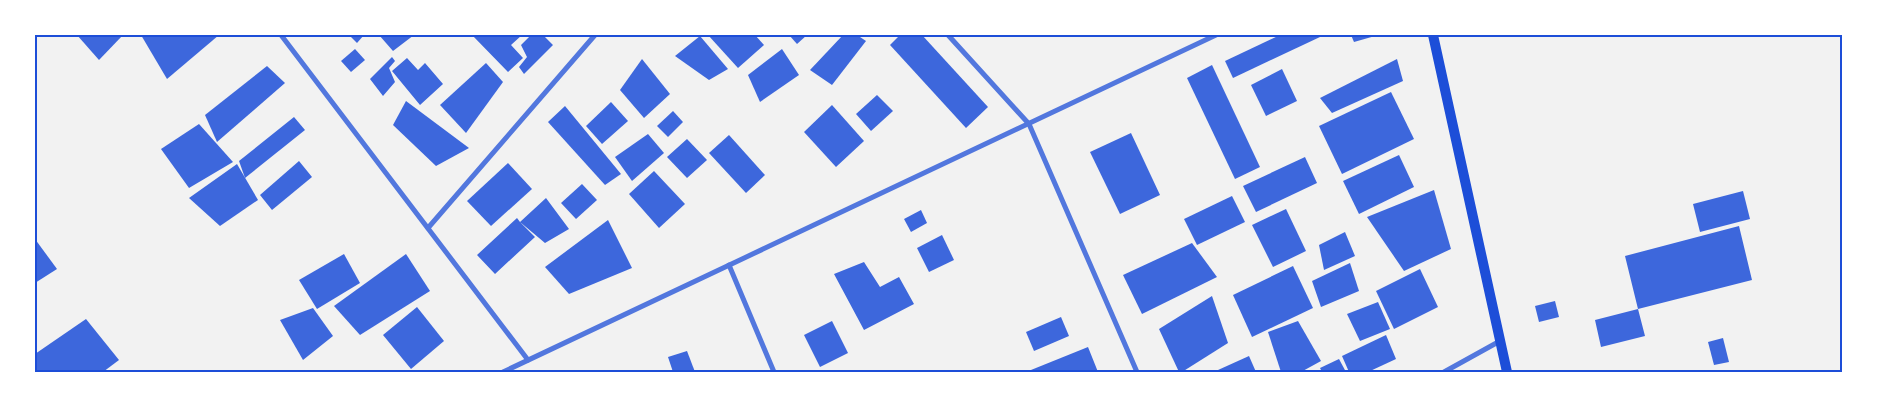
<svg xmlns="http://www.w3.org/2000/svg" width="1877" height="407" viewBox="0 0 1877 407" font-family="Inter,sans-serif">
	<rect width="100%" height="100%" fill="#f2f2f2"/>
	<g fill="#3d67dc">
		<path d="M77,35H123L99,60Z"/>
		<path d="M141,35H219L167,79Z"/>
		<path d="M349,35H364L357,43Z"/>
		<path d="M379,35H414L393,51Z"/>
		<path d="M472,35H522L511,45L523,58L508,72Z"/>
		<path d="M531,35H543L553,45L524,74L519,67L527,57L521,45Z"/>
		<path d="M708,35H755L764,45L738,68Z"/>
		<path d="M789,35H807L797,44Z"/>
		<path d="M843,35H857L866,41L832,85L810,70Z"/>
		<path d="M900,35H922L988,107L966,128L890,45Z"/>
		<path d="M1280,35H1319L1320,37L1233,78L1225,61Z"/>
		<path d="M1351,35H1375V36L1354,42Z"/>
		<path d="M700,36L728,69L709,80L675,56Z"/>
		<path d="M355,49L365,60L351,72L341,61Z"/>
		<path d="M782,49L799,75L760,102L748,75Z"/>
		<path d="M392,57L395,61L389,68L395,82L383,96L370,79Z"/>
		<path d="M407,58L418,70L425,63L443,84L420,105L392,71Z"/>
		<path d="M642,59L670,94L644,118L620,90Z"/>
		<path d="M1397,59L1403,81L1332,113L1320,98Z"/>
		<path d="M486,63L503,82L466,133L440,105Z"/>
		<path d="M1212,65L1260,167L1235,179L1187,78Z"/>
		<path d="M267,66L285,83L217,142L205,115Z"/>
		<path d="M1282,69L1297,101L1266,116L1251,85Z"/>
		<path d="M1391,92L1414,139L1342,174L1319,126Z"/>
		<path d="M877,95L893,111L871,131L856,114Z"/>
		<path d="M406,101L469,148L436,166L393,125Z"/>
		<path d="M611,102L628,121L602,144L586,126Z"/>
		<path d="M832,105L864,141L836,167L804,132Z"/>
		<path d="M565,106L621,174L605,185L548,122Z"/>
		<path d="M673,111L683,122L668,137L657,126Z"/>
		<path d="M294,117L305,130L245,178L239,161Z"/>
		<path d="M199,124L233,162L189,188L161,149Z"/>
		<path d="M1131,133L1160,195L1120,214L1090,152Z"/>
		<path d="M648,134L664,153L632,181L615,157Z"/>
		<path d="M729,135L765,175L746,193L709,153Z"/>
		<path d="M687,139L707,160L687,178L667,157Z"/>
		<path d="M1399,155L1414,187L1359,214L1343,181Z"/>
		<path d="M1305,157L1317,183L1256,212L1243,186Z"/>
		<path d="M299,161L312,177L272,210L260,195Z"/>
		<path d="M508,163L532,189L491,226L467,201Z"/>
		<path d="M237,164L258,200L220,226L189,198Z"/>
		<path d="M654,171L685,204L659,228L629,194Z"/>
		<path d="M582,184L597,200L576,219L561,203Z"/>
		<path d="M1434,190L1451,249L1404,271L1367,217Z"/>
		<path d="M1743,191L1750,219L1700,232L1693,204Z"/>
		<path d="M1232,196L1245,222L1197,245L1184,219Z"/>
		<path d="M546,198L569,229L545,243L520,222L535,237L495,274L477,255L517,218L520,222Z"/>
		<path d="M1286,209L1306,251L1273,267L1252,225Z"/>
		<path d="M921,210L927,223L911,232L904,219Z"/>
		<path d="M608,220L632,268L569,294L545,267Z"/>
		<path d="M1739,226L1752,280L1638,309L1645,336L1601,347L1595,320L1638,309L1625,256Z"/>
		<path d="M1345,232L1355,256L1324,270L1319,245Z"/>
		<path d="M942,235L954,260L929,272L917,248Z"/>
		<path d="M35,239L57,269L35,283Z"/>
		<path d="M1192,243L1217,277L1142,314L1123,275Z"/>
		<path d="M344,254L360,283L317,309L299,280Z"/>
		<path d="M406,254L430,291L360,335L334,306Z"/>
		<path d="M864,262L880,287L899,277L914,304L864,330L834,274Z"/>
		<path d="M1350,263L1359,291L1321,307L1312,281Z"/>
		<path d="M1293,266L1313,308L1252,337L1233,295Z"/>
		<path d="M1420,269L1438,307L1394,329L1376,291Z"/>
		<path d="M1212,296L1228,343L1182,372H1179L1159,329Z"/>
		<path d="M1555,301L1559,317L1539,322L1535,306Z"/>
		<path d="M1378,302L1390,329L1360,341L1347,314Z"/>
		<path d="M417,307L444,341L411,369L383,335Z"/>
		<path d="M313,308L333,336L303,360L280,320Z"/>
		<path d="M1061,317L1069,336L1034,351L1026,332Z"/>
		<path d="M86,319L119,360L103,372H35V354Z"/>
		<path d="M832,321L848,353L820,367L804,335Z"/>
		<path d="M1298,321L1321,361L1301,372H1281L1268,332Z"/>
		<path d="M1386,335L1396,359L1368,372H1349L1342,356Z"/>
		<path d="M1723,338L1729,362L1714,365L1708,342Z"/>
		<path d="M1088,347L1098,372H1026Z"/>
		<path d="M687,351L695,372H673L668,357Z"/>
		<path d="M1249,356L1256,372H1219L1218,370Z"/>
		<path d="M1339,359L1346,372H1322L1320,368Z"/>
	</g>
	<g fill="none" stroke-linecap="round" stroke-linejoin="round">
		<g stroke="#5277de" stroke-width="5">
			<path d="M281,35L528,360"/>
			<path d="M948,35L1029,124L1137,372"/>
			<path d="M428,228L595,35"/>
			<path d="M729,265L774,372"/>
			<path d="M503,372L1216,35"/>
			<path d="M1444,372L1500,341"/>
		</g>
		<path stroke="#1d4ed8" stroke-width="10" d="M1433,35L1507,372"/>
	</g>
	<rect width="1877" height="407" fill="none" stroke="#ffffff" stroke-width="72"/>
	<rect x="36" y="36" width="1805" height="335" fill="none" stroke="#1d4ed8" stroke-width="2"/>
</svg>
